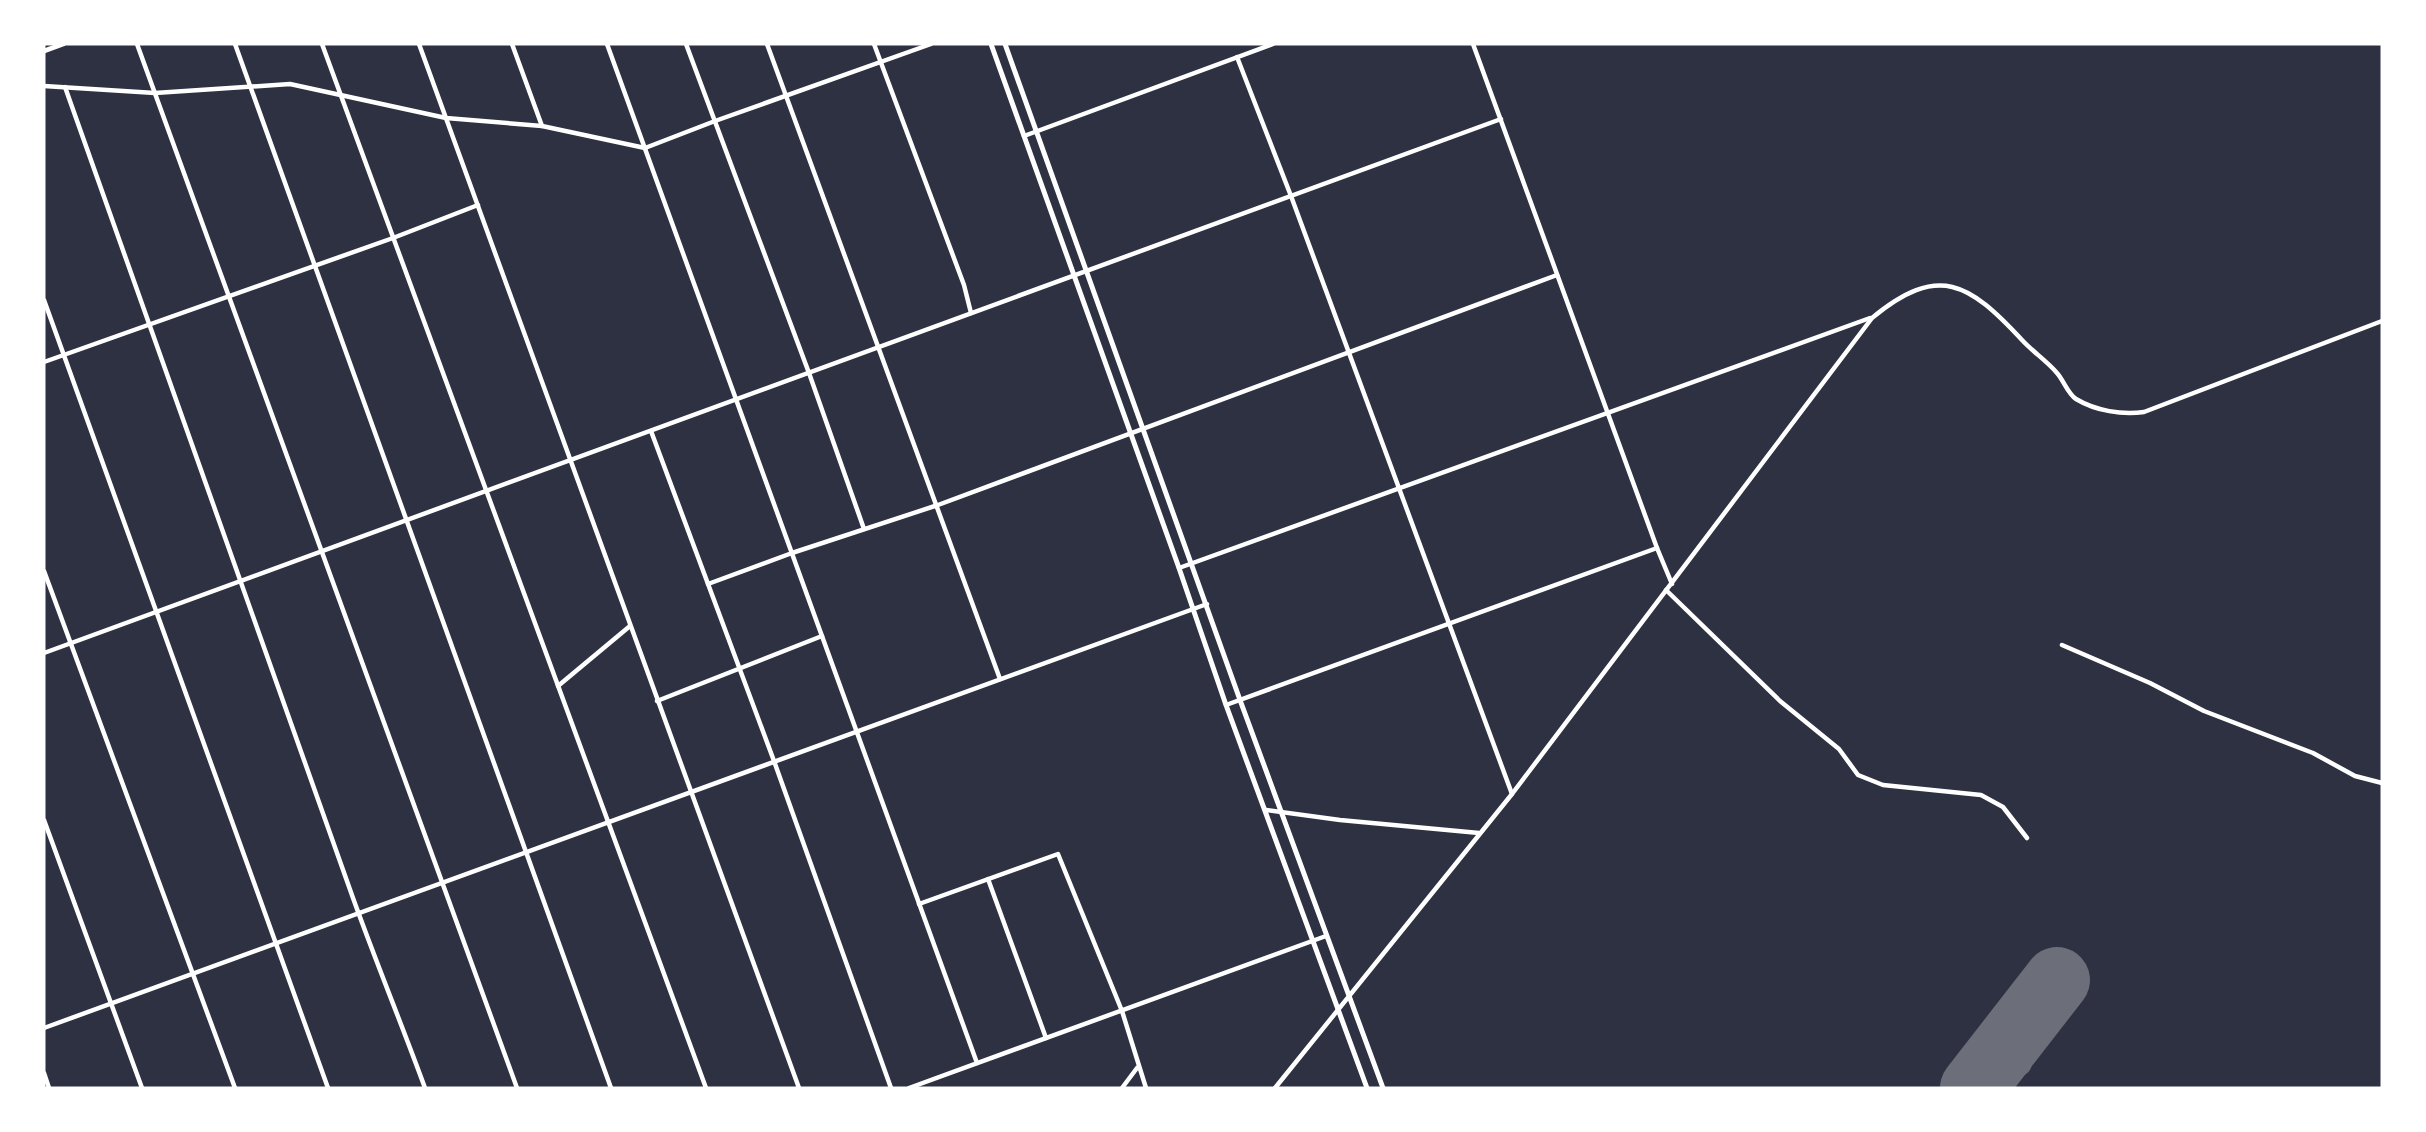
<svg xmlns="http://www.w3.org/2000/svg" width="2426" height="1132" viewBox="0 0 2426 1132" font-family="'Fira Sans Condensed',sans-serif">
	<rect width="100%" height="100%" fill="#2d3142"/>
	<g fill="none" stroke-linecap="round" stroke-linejoin="round">
		<g stroke="#6c6f7a" stroke-width="26">
			<path d="M1992,1061L2004,1016"/>
			<path d="M1976,1088L2019,1063"/>
		</g>
		<path stroke="#6c6f7a" stroke-width="66" d="M1973,1088L2057,980"/>
		<g stroke="#fff" stroke-width="4.5">
			<path d="M137,44L517,1088"/>
			<path d="M235,44L611,1088"/>
			<path d="M322,44L706,1088"/>
			<path d="M419,44L799,1088"/>
			<path d="M512,44L542,126"/>
			<path d="M607,44L977,1063"/>
			<path d="M686,44L809,373L864,529"/>
			<path d="M767,44L1000,679"/>
			<path d="M874,44L964,285L971,313"/>
			<path d="M1473,44L1657,548"/>
			<path d="M1237,57L1291,196L1512,794"/>
			<path d="M44,86L155,93L290,84L446,118L542,126L645,148L715,121L931,44"/>
			<path d="M65,87C163,357 255,628 353,898C376,962 402,1025 425,1088"/>
			<path d="M1024,136L1273,44"/>
			<path d="M44,300L328,1088"/>
			<path d="M44,362L393,238L478,205"/>
			<path d="M651,431L774,761L891,1088"/>
			<path d="M1179,568L1870,318"/>
			<path d="M44,571L235,1088"/>
			<path d="M708,584L792,553L938,505L1557,275"/>
			<path d="M1666,590L1780,701L1839,749L1858,775L1883,785L1981,795L2003,807L2027,838"/>
			<path d="M2062,645L2150,683L2204,711L2313,753L2355,776L2382,783"/>
			<path d="M44,653L1501,119"/>
			<path d="M558,686L630,626"/>
			<path d="M657,701L822,636"/>
			<path d="M1226,705L1657,548L1672,584"/>
			<path d="M1266,810L1340,820L1479,833"/>
			<path d="M44,820L142,1088"/>
			<path d="M988,879L1046,1038"/>
			<path d="M919,904L1058,854L1122,1011L1146,1088"/>
			<path d="M44,1028L1207,604"/>
			<path d="M44,1073L49,1088"/>
			<path d="M909,1088L1326,936"/>
			<path d="M1122,1088L1137,1068"/>
			<path d="M1275,1088L1512,794L1872,318C1939,263 1969,283 2022,340C2033,352 2047,361 2057,373C2064,381 2068,394 2076,399C2096,411 2122,415 2144,412L2382,321"/>
		</g>
		<g stroke="#fff" stroke-width="5">
			<path d="M991,44L1179,568L1226,705L1367,1088"/>
			<path d="M1005,44L1240,700L1383,1088"/>
			<path d="M44,51L63,44"/>
		</g>
	</g>
	<rect width="2426" height="1132" fill="none" stroke="#ffffff" stroke-width="91"/>
</svg>
